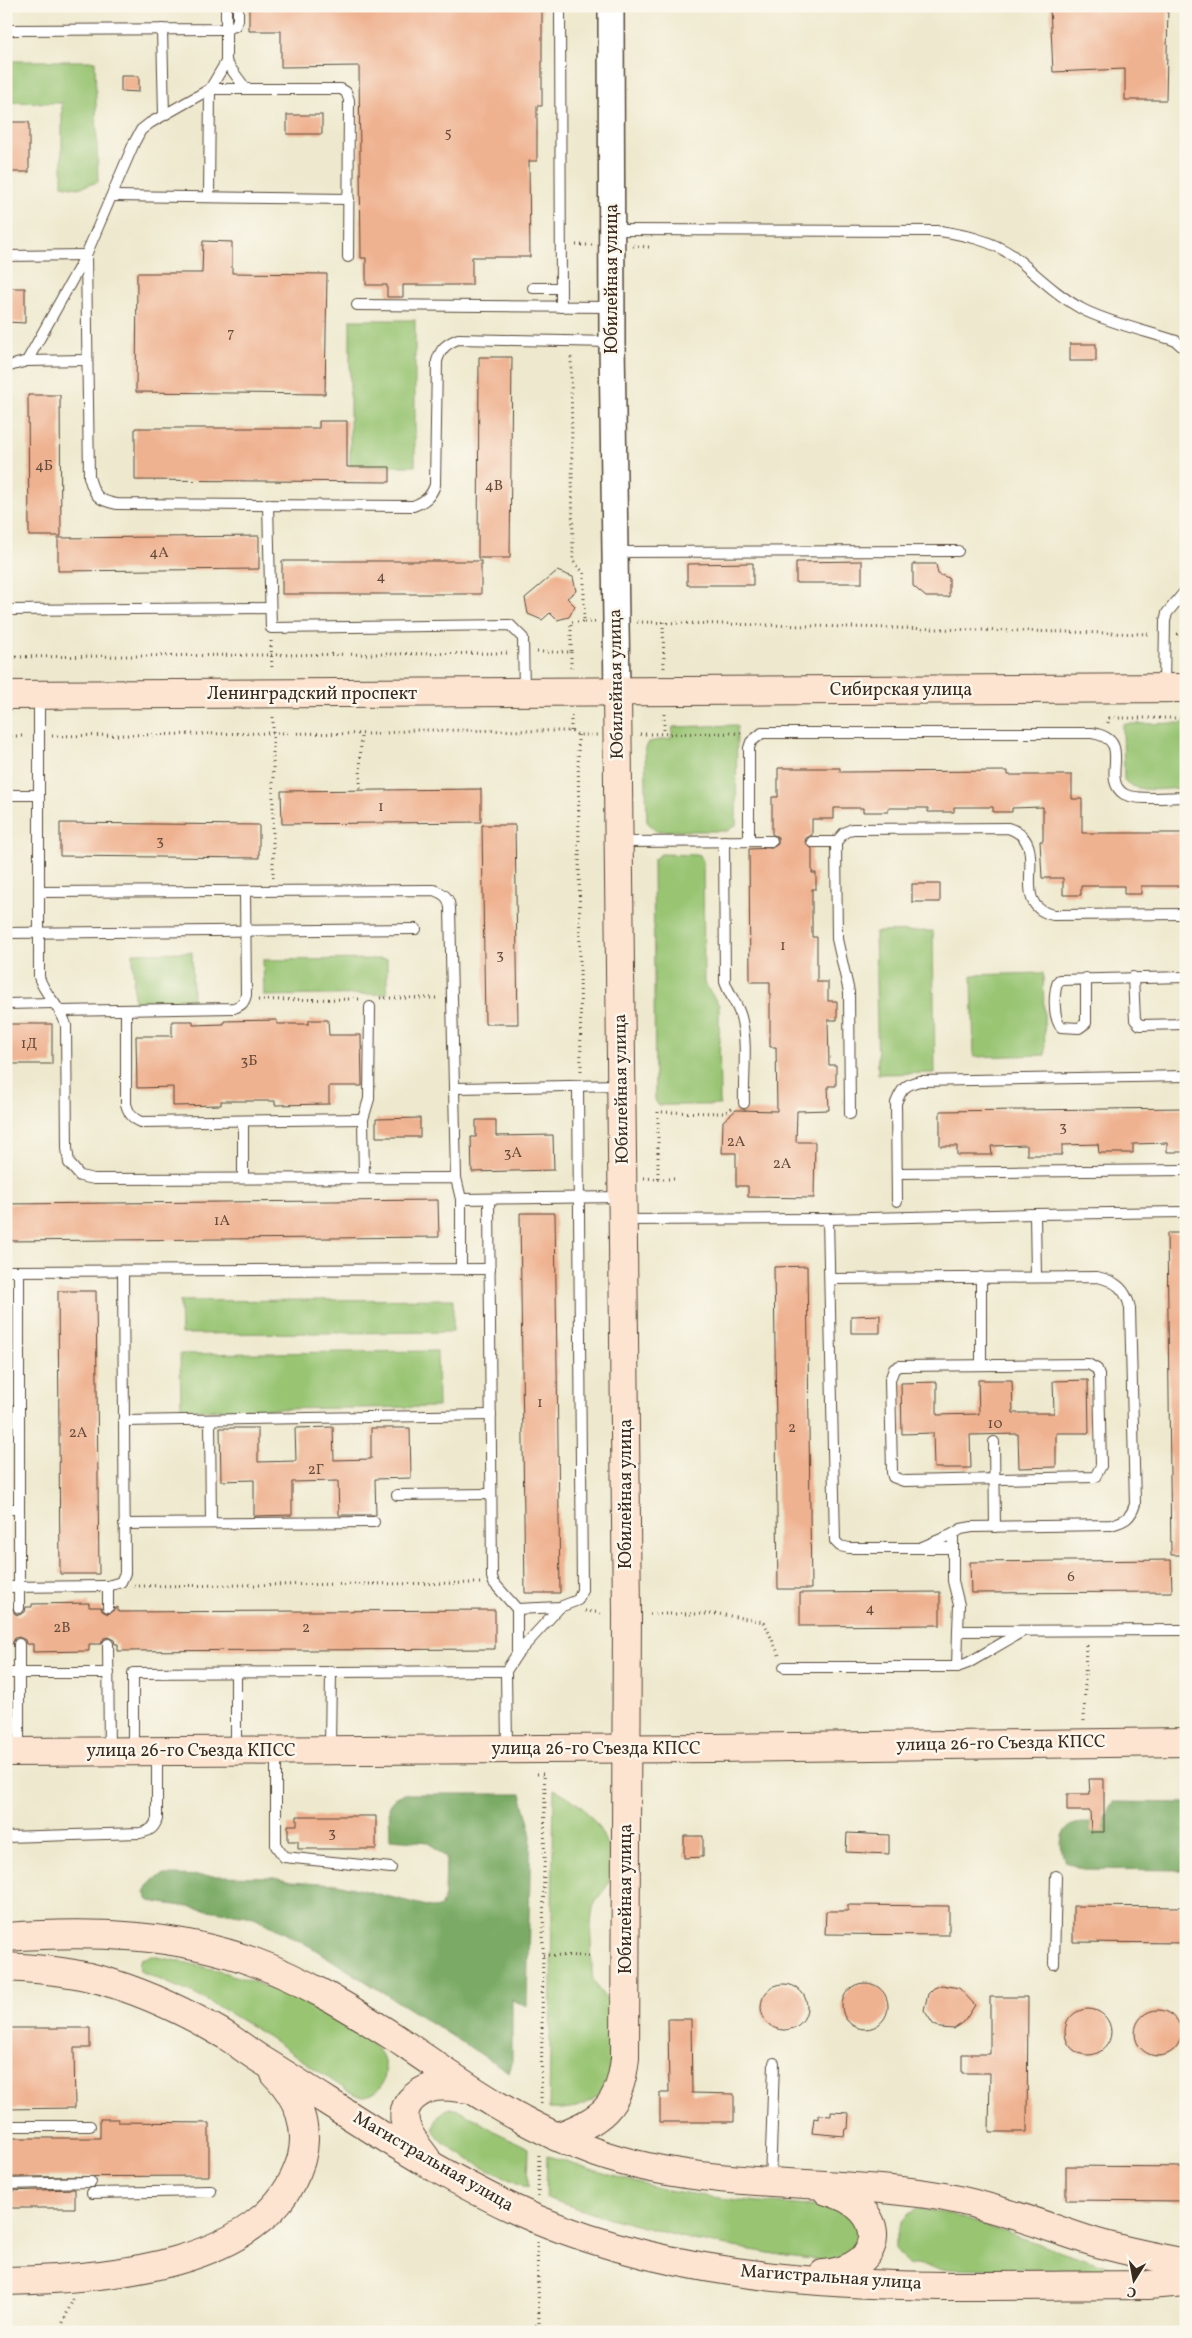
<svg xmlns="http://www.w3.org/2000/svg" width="1192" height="2338" viewBox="0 0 1192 2338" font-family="Vollkorn,serif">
	<rect width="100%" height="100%" fill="#fbf7ec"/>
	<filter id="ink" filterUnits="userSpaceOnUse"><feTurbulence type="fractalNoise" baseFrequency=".02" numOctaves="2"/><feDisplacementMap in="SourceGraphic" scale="10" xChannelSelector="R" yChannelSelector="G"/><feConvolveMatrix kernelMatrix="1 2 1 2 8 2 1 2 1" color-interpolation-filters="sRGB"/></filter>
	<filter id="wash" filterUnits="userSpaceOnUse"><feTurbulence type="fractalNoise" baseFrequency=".0096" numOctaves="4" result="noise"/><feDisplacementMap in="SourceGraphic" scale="20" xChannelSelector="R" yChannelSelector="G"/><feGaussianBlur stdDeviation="1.12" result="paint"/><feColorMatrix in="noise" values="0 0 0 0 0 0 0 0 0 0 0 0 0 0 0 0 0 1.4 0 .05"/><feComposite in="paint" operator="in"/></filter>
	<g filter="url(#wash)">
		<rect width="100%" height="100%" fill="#eee9ce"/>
		<g fill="#99c573" stroke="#6a7848">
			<path d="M6,61H95L98,182L78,188L62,185V103L6,102Z"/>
			<rect x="350" y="320" width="65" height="146"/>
			<path d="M1186,723V788C1168,788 1137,795 1124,780L1123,724Z"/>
			<path d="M737,725L736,825L727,831H657L647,822L645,750L649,742L671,738L673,727Z"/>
			<path d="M661,854L700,855L703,861L704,983L719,1005L720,1105H658L655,1100L653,860Z"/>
			<path d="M933,931L935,1073L878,1074L875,932Z"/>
			<path d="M192,952L193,1002H134L133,953Z"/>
			<path d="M387,959V994L264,996L263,960Z"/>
			<path d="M1043,973L1045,1055L974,1057L972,975Z"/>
			<path d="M453,1299V1332L181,1334L180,1301Z"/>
			<path d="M437,1351L438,1407L181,1410L180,1354Z"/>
			<path d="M554,1789C582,1802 604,1826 610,1857C612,1864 614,1872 611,1879C607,1889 595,1898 593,1908C589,1928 592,1952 592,1973C593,1989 609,1997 614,2012C616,2020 613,2033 613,2042C613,2051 614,2060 612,2069C605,2101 579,2111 549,2109Z"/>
			<path d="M151,1956C211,1966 266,1983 320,2011C340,2021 361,2032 377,2049C393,2066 385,2098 360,2096C356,2095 350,2092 346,2090L270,2038L224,2010L196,1995L140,1971L139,1964L141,1959Z"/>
			<path d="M450,2108L462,2111L496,2132L529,2148L528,2188C502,2176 445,2153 433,2129C436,2118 439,2112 450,2108Z"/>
			<path d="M547,2156C582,2165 615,2178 650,2186C714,2201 780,2203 846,2209L855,2214L862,2237L854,2253L829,2261L786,2256L693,2240L594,2214L546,2198Z"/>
			<path d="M918,2209L944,2212L1121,2271L934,2268L908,2264L896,2251C895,2232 900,2216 918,2209Z"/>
		</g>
		<g fill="#7aaa65" stroke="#5a6a42">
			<path d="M403,1794H521L531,1831L527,2006L512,2000V2064L509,2072L311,1947L254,1917L149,1901L145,1892L153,1880L164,1875L275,1877L291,1881L337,1884L435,1908L441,1906L445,1895L446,1858L429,1842L390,1839L389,1805L395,1798Z"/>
			<path d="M1113,1802L1186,1803V1870L1082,1869L1065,1862C1060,1848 1057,1828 1076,1824C1083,1822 1092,1824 1100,1823C1108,1816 1107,1810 1113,1802Z"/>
		</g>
		<g id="blocks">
			<g fill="#efb291">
				<path d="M249,6H542V106H537V161H529L530,257H472V285H403V297H387V285H366V258H361L359,66L281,67V31H249Z"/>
				<path d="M1050,6H1168L1166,100H1125V69L1053,72Z"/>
				<path d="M121,76H139V92L121,91Z"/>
				<rect x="287" y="115" width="35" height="19"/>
				<rect x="6" y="122" width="23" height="50"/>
				<path d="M203,241L232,242V273L327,274L325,394L136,392L137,273H202Z"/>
				<path d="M6,288H25V323L6,322Z"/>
				<rect x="1070" y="344" width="26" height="17"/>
				<path d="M479,357H512L510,558H478Z"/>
				<path d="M28,395H60L61,536H29Z"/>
				<path d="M319,421H347V467H390V482L135,480V428H319Z"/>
				<path d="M259,536V569L58,571V538Z"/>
				<rect x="282" y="561" width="199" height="33"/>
				<path d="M862,561V583H796V562Z"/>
				<path d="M753,563V585H687V564Z"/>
				<path d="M913,564H936L938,574L949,578V597H926L913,586Z"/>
				<path d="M557,571L573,577L576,591L567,598L575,606L569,617L557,620L550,613L542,620L528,614L525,598Z"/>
				<path d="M778,768H840V772L1008,771V775H1072V799H1082V833H1186V886H1141V894H1124V886H1081V895H1063V878H1042L1040,841H1043V807L1012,808V812H993V807H954V812H928V808H888V812H863V808H834V819H812V835L806,838L805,842L812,849V873H816V889H812V937H817V982H828V1001H837V1020H828L829,1065H836V1086H828L829,1110L797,1111L796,1142H815L814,1198L748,1197V1186H736V1153H722L723,1121L736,1110L777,1111L776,1047H770V982H750L749,849L772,848L778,844V837L772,834V797H778Z"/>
				<path d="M481,789V822L282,824L281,791Z"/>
				<path d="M60,823L259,825V858L60,856Z"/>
				<path d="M482,825H515L518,1024H485Z"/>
				<rect x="912" y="884" width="28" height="18"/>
				<path d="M277,1020V1024H309V1020H328L329,1035H361L362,1086H329V1104L275,1105V1101H221V1105L173,1106V1087L137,1088L136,1036H172V1021H193V1025L224,1024V1021Z"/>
				<rect x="6" y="1024" width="46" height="40"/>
				<path d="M1186,1108V1152H1167V1143L1133,1144V1153H1099L1098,1144L1062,1145V1155H1027V1145L991,1146L992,1155H957V1146H940V1111Z"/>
				<path d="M420,1118V1137H376V1119Z"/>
				<path d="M476,1120H496V1136L553,1135L554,1170L472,1172L471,1137H476Z"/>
				<path d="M438,1200L439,1237L6,1241V1204Z"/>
				<path d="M520,1213H555L560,1593H525Z"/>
				<path d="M1167,1233H1186V1555H1171Z"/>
				<path d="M807,1266L811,1589H778L774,1267Z"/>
				<path d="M58,1291H96L99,1574H60Z"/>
				<path d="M880,1315V1333H851V1316Z"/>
				<path d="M978,1380H1012L1013,1413H1054L1053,1381L1088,1380L1089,1433H1056V1467L1019,1468L1018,1434L970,1435L971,1468H934L933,1433L902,1434L901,1383L937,1382V1415L979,1414Z"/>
				<path d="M333,1427L334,1460L371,1459V1428H410L411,1478L375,1479L376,1515H339L338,1481L292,1482V1515L254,1516V1480L221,1481L220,1428H258V1462L296,1461L295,1428Z"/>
				<path d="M1171,1560L1172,1592L971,1593L970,1562Z"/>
				<path d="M940,1592V1625L800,1626V1593Z"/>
				<path d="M89,1603V1607H101L102,1611L108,1614L118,1607V1612L495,1610V1649L118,1651V1644H115L114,1640L108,1637L104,1638L101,1644H89V1651L33,1652V1644H26L25,1640L19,1637L15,1638L12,1644H6V1608H12L15,1614L19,1615L25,1612L26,1607H32V1604Z"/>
				<path d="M1089,1779H1104V1832H1091L1090,1811H1067V1794H1090Z"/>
				<path d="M297,1816H376V1849H298V1841H288V1825H297Z"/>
				<path d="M847,1833L889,1835V1854L846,1852Z"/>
				<path d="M684,1836H703V1857L684,1858Z"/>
				<path d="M848,1905L949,1906V1935L825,1934L826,1911H848Z"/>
				<path d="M1073,1906L1186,1907V1943L1073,1942Z"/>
				<circle cx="865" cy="2006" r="23"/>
				<circle cx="784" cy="2007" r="23"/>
				<path d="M942,1985L959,1988L975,2005L964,2022L954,2029L940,2028L933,2024L924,2010L928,1994L934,1988Z"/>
				<path d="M990,1997H1028L1027,2132H989L990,2073H962V2054H990Z"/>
				<circle cx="1088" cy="2032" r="23"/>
				<circle cx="1158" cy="2033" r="23"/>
				<path d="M668,2019H691L692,2093L734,2094V2122H660V2093H669Z"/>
				<path d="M6,2028H90V2048H74L75,2108L6,2109Z"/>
				<path d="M831,2112L849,2113L848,2129H845L844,2136L812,2133L814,2118L818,2119V2115L831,2116Z"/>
				<path d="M100,2119H118V2122L209,2123V2176L6,2177V2138H100Z"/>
				<path d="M1066,2166L1186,2167V2201L1066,2200Z"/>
				<path d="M75,2189V2208H6V2191Z"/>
			</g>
		</g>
	</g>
	<g filter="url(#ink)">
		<use href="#blocks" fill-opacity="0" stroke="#564738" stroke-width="1"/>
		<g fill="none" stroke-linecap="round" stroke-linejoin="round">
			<defs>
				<g id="service">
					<path d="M560,6L561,307"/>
					<path d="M162,29L164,115"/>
					<path d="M6,30L226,29L235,26L238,20V6"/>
					<path d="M226,62L246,89"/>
					<path d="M112,196L349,199"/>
					<path d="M209,197L210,89H341L346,92L349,100L348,257"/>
					<path d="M612,230L940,231C965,235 990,240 1012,255C1035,273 1056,295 1082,309C1106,322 1149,332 1176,341L1186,350"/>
					<path d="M86,255L89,477C94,495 98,501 117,504L413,506C424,502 431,497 435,485L437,361C441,348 446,344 458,339L612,342"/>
					<path d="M6,256L86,255"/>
					<path d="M533,288H561"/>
					<path d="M357,305L611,307"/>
					<path d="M27,361L87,360"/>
					<path d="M6,367L27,361L86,255L134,143L141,130L150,123L210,89L226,62V6"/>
					<path d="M268,504L271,628L510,625L523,638L524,692"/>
					<path d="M616,552L958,551"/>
					<path d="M6,610L270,608"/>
					<path d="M1164,687L1165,621L1167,613L1186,590"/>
					<path d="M39,696V977C44,995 61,1006 66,1025L67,1148L69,1163L80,1176L94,1179L456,1178L461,1199L622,1197"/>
					<path d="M6,795H39"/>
					<path d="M724,841L725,982C729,994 738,1005 741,1017C748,1044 743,1075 744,1103"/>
					<path d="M749,841V748L751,742L762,733H1092C1136,740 1099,778 1124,794C1137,801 1170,797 1186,797"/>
					<path d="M621,842L772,841"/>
					<path d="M812,842H836"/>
					<path d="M39,892L434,890C444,894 449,897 450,908L456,1178"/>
					<path d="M6,933L416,929"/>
					<path d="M1133,977L1135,1020L1140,1025L1186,1024"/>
					<path d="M1086,978V1023L1079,1028L1061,1027C1053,1018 1053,990 1059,980L1186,977"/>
					<path d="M6,1004L54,1003"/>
					<path d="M126,1010V1104C129,1114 132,1118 141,1122L363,1119"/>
					<path d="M60,1011L234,1008C242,1005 244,1003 246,995L245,891"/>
					<path d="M454,1088L621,1085"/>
					<path d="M850,1114L849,992L837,939L836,842L844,833L852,829L1008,828C1056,843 1004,904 1053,915L1186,914"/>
					<path d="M243,1121V1178"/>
					<path d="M897,1173L1186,1170"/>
					<path d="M364,1178L363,1119L369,1099L370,1007"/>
					<path d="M461,1199V1268"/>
					<path d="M489,1199L492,1577L494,1583L517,1609V1654"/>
					<path d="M897,1201L896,1103C901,1090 905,1084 920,1081L1186,1076"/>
					<path d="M828,1219L1035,1214"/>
					<path d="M624,1220L828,1219L835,1541L840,1546L849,1548H953"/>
					<path d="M6,1271L490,1269"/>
					<path d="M981,1277V1365"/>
					<path d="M1036,1277L1035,1214L1186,1212"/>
					<path d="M830,1279L1097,1277C1116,1281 1126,1289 1130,1308L1135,1504C1131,1518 1125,1521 1111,1525L972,1527L961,1529L953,1534"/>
					<path d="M1088,1364L1097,1369L1099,1375L1101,1466L1095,1477L904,1481L893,1477L892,1472L890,1380L894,1369L899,1366Z"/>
					<path d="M210,1420L211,1523"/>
					<path d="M124,1421L491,1415"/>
					<path d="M994,1442L995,1527"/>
					<path d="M397,1495L491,1494"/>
					<path d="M6,1509H19"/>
					<path d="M124,1524L374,1522"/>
					<path d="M922,1547L953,1534V1581L959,1605L958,1631L1186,1630"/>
					<path d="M6,1587L108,1586"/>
					<path d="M108,1607V1586L121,1582L125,1573L123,1271"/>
					<path d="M19,1608V1271"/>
					<path d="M517,1609L560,1607L578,1600L582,1590L578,1086"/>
					<path d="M19,1644V1751"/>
					<path d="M108,1644L109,1751"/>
					<path d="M784,1667H957L968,1663L1023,1631"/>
					<path d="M957,1667L958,1631"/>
					<path d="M506,1671L507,1748"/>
					<path d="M236,1672V1750"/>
					<path d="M6,1673H109"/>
					<path d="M330,1749L331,1671"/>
					<path d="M133,1751V1673L506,1671L517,1654L560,1607"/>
					<path d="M276,1751V1846L284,1857L391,1868"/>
					<path d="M6,1837L140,1833C149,1831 154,1829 157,1819V1752"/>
					<path d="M1054,1964L1056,1876"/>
					<path d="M6,2126H90"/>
					<path d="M770,2182L774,2063"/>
					<path d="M6,2184L91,2182"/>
					<path d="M92,2193L211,2191"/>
				</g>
				<path id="tertiary" d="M611,6L612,342L617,692"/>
				<g id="secondary">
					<path d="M6,695L1186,688"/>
					<path d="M6,1752L711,1748L1186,1742"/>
					<path d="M6,1937C89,1931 175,1933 254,1962C304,1980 352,2010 397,2039C461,2083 523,2127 597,2153C703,2190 817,2178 926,2194C984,2202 1038,2224 1094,2242C1124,2251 1155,2257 1186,2263"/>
					<path d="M6,1967C43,1969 79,1972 114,1984C152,1996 191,2015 225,2035C239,2044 251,2054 265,2062C353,2116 439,2177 534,2218C728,2300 943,2285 1148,2285L1186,2282"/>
					<path d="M557,2137C601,2120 620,2108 625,2058L627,1614L617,692"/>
					<path d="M426,2158C413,2141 392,2116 414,2097C420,2092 427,2088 435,2087C446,2085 458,2088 470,2089"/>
					<path d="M823,2274C887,2269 891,2208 827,2191"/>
					<path d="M6,2281C99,2279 268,2269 301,2160C310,2128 298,2097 275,2074"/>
				</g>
			</defs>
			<use href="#service" stroke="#564738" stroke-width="12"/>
			<use href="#tertiary" stroke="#564738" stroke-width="28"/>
			<use href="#secondary" stroke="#564738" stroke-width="30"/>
			<g stroke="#564738" stroke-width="3" stroke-dasharray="1 4" stroke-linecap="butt">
				<path d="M576,245H592"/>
				<path d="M633,246L650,247"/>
				<path d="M584,622H596"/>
				<path d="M637,622L1151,634"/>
				<path d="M663,622L664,670"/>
				<path d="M1177,634H1186"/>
				<path d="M271,641L272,670"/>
				<path d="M537,652H571V622H584V573L573,561L571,354"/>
				<path d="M571,652V670"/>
				<path d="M6,657L511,653"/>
				<path d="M664,714V733"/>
				<path d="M1108,723L1109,718H1186"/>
				<path d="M571,731V714"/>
				<path d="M640,734L741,733"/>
				<path d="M578,735L581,1072"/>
				<path d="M6,736H26"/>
				<path d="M52,736L273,733L377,734L414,730L571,731L578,735H597"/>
				<path d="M360,788L361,734"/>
				<path d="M273,878V716"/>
				<path d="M380,998H439"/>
				<path d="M258,1000L359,999"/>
				<path d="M644,1178L658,1179V1112L724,1113L732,1108"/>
				<path d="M658,1179H676"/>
				<path d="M134,1586L480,1583"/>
				<path d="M585,1611L604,1613"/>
				<path d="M650,1614H719L764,1622L779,1655"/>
				<path d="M1084,1721L1086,1643"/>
				<path d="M537,1774H544L545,1791L541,2104"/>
				<path d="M543,1955L592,1956"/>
				<path d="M538,2196L539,2153"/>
				<path d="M537,2242L539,2323L546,2332"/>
				<path d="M59,2332L73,2299"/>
				<path d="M528,2332L539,2323"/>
			</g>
			<use href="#service" stroke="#fff" stroke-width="10"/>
			<use href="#tertiary" stroke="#fff" stroke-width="25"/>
			<use href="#secondary" stroke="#fde4d0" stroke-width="28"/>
		</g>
	</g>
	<g text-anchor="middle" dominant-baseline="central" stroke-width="5" stroke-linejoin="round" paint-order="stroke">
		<g font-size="15" fill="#684c3b">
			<text x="448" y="133">5</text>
			<text x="231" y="333">7</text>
			<text x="44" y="466">4Б</text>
			<text x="494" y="486">4В</text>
			<text x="159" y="553">4А</text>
			<text x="381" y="577">4</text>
			<text x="381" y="807">1</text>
			<text x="160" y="841">3</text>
			<text x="783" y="946">1</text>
			<text x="500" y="955">3</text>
			<text x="29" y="1044">1Д</text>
			<text x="249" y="1061">3Б</text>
			<text x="1063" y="1127">3</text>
			<text x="736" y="1142">2А</text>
			<text x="513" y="1153">3А</text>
			<text x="782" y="1164">2А</text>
			<text x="222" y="1221">1А</text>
			<text x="540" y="1403">1</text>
			<text x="995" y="1424">10</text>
			<text x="792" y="1428">2</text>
			<text x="78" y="1433">2А</text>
			<text x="316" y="1470">2Г</text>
			<text x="1071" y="1577">6</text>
			<text x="870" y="1609">4</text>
			<text x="62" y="1628">2В</text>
			<text x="306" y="1628">2</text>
			<text x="332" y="1833">3</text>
		</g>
		<g font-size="18" fill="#3b2a1e" stroke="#fbf7ec">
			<text transform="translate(612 279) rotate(-90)">Юбилейная улица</text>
			<text transform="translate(617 684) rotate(-91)">Юбилейная улица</text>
			<text x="901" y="690">Сибирская улица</text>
			<text x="312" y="694">Ленинградский проспект</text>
			<text transform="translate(622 1089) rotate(-91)">Юбилейная улица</text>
			<text transform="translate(626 1494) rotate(-90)">Юбилейная улица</text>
			<text transform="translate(1001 1744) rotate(-1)">улица 26-го Съезда КПСС</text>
			<text x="596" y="1749">улица 26-го Съезда КПСС</text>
			<text x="191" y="1751">улица 26-го Съезда КПСС</text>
			<text transform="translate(626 1899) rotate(-90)">Юбилейная улица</text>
			<text transform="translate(433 2162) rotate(30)">Магистральная улица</text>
			<text transform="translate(831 2278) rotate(4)">Магистральная улица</text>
		</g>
	</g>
	<rect width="1192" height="2338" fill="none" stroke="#fbf7ec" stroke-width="25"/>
	<g transform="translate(1134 2280) rotate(191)" stroke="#fbf7ec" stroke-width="4" paint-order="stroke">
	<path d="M0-4L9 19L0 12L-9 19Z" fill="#3b2a1e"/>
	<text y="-8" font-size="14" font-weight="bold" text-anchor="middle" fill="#3b2a1e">С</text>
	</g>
</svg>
